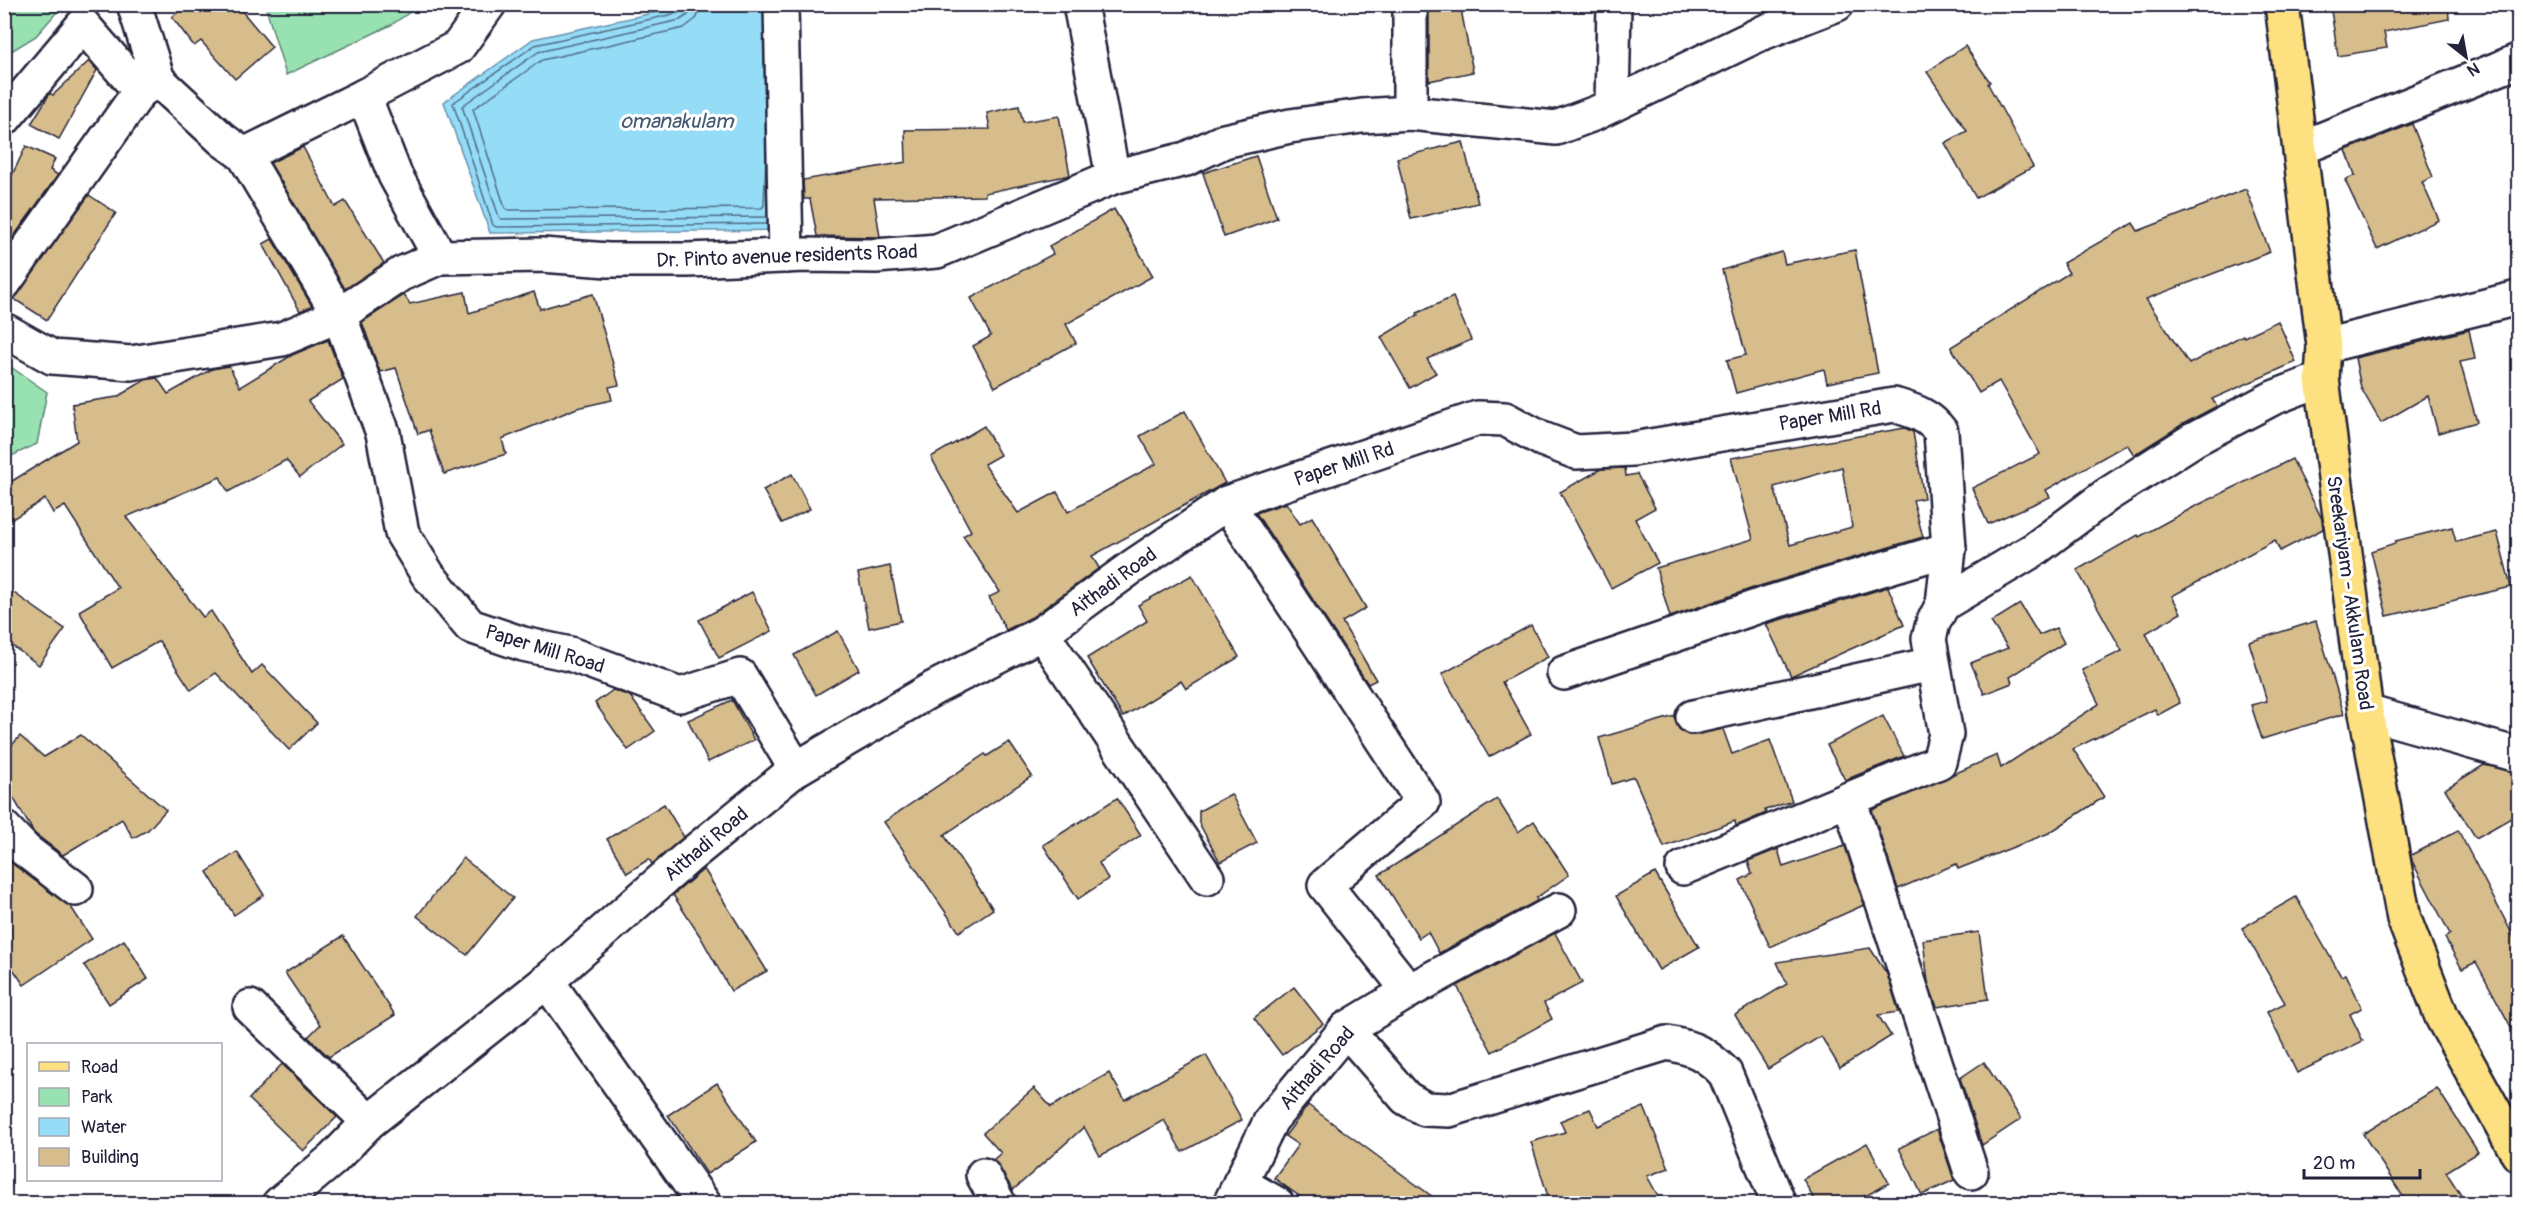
<svg xmlns="http://www.w3.org/2000/svg" width="2523" height="1208" viewBox="0 0 2523 1208" font-family="Pangolin,sans-serif">
	<rect width="100%" height="100%" fill="#fff"/>
	<filter id="ink" filterUnits="userSpaceOnUse"><feTurbulence type="fractalNoise" baseFrequency=".0167" numOctaves="2"/><feDisplacementMap in="SourceGraphic" scale="12" xChannelSelector="R" yChannelSelector="G"/><feConvolveMatrix kernelMatrix="1 2 1 2 8 2 1 2 1" color-interpolation-filters="sRGB"/></filter>
	<g filter="url(#ink)">
		<g fill="#98e1b1" stroke="#5d8276" stroke-width="1.5">
			<path d="M5,4H62L63,5L36,36L5,55Z"/>
			<path d="M265,5H420L391,25L286,75Z"/>
			<path d="M5,363L47,392L37,444L5,459Z"/>
		</g>
		<path fill="#95dcf7" stroke="#6792ac" stroke-width="1.5" d="M690,5H752L793,21L786,230L490,233L444,102L533,39Z"/>
		<g fill="none" stroke-linecap="round" stroke-linejoin="round">
			<g stroke="#506c86" stroke-width="1.5">
				<path d="M683,4L682,10L678,13L535,45L453,103L493,225L496,227L767,224"/>
				<path d="M691,4L688,15L680,20L538,52L462,106L499,217L501,219L767,217"/>
				<path d="M700,4L697,18L684,28L542,60L473,109L505,208L508,210L762,208L764,205L766,154"/>
			</g>
		</g>
		<g fill="#d7bc8c" stroke="#22223b" stroke-width="1.5" fill-rule="evenodd">
			<path d="M188,4H236L272,47L235,79L201,41L194,46L172,17Z"/>
			<path d="M1429,4H1460L1473,72L1429,81Z"/>
			<path d="M2330,4H2448L2449,19L2384,32L2387,48L2338,56Z"/>
			<path d="M1965,46L1990,82L1988,84L2033,167L1976,198L1945,143L1967,131L1927,72Z"/>
			<path d="M89,61L97,70L59,139L31,124L50,93L53,95Z"/>
			<path d="M1019,106L1023,122L1059,116L1070,175L985,193V196L874,198L880,237L817,236L810,199H804L803,180L906,162L905,130L990,129L987,113Z"/>
			<path d="M2412,124L2433,177L2422,182L2439,220L2377,249L2345,180L2355,175L2346,150Z"/>
			<path d="M1463,142L1478,203L1411,219L1397,158Z"/>
			<path d="M26,146L55,159L50,170L58,175L4,250V192Z"/>
			<path d="M303,147L335,207L345,201L384,263L345,289L270,163Z"/>
			<path d="M1256,156L1277,218L1224,237L1203,173Z"/>
			<path d="M2246,189L2270,252L2146,299L2189,364L2243,335L2244,337L2278,321L2296,362L2212,399L2217,406L2183,424L2134,455L2127,444L2046,490L2050,497L1988,524L1972,488L2040,454L1999,381L1979,393L1951,347L2069,273L2063,263L2133,223L2138,231Z"/>
			<path d="M89,195L116,213L47,320L14,299Z"/>
			<path d="M1114,209L1153,276L1066,324L1076,343L995,387L973,346L991,336L971,298L1053,254L1049,246Z"/>
			<path d="M272,239L312,306L300,311L263,244Z"/>
			<path d="M1855,250L1878,373L1827,383L1824,369L1736,393L1727,360L1746,355L1722,270L1782,252L1785,264Z"/>
			<path d="M465,292L469,313L534,292L540,309L593,294L619,385L609,387L612,400L577,408L502,439L506,454L444,474L429,430L418,434L396,368L380,372L362,322L404,295L410,304Z"/>
			<path d="M1453,297L1471,340L1427,359L1436,373L1410,388L1381,337L1418,315L1417,313Z"/>
			<path d="M2469,330L2475,359L2460,362L2477,422L2438,433L2428,396L2381,423L2361,388L2355,358Z"/>
			<path d="M328,340L343,379L308,401L342,444L300,477L286,460L228,492L220,477L126,517L203,617L211,611L252,674L262,665L317,723L289,750L216,673L191,690L159,641L112,668L79,611L118,588L65,506L53,513L45,499L4,524V486L77,441L72,404L117,397L145,380L157,378L168,394L212,369L229,366L240,387L292,355Z"/>
			<path d="M1185,411L1225,483L1092,556L1099,568L1032,617L1006,630L989,597L1000,592L963,536L971,531L931,457L984,426L1000,455L984,464L1018,513L1057,492L1068,512L1156,464L1140,436Z"/>
			<path d="M1905,428L1913,432L1924,498L1913,500L1923,537L1756,587L1670,617L1656,568L1753,539L1731,458ZM1842,467L1852,527L1790,545L1774,487Z"/>
			<path d="M2292,459L2322,519L2323,529L2280,551L2275,540L2172,596L2181,613L2146,633L2180,703L2158,715L2155,709L2073,749L2104,797L2049,833L1958,869L1956,864L1898,889L1872,810L1997,755L2001,768L2099,704L2082,670L2122,651L2077,570L2138,535L2139,537L2194,507Z"/>
			<path d="M1625,468L1626,476L1637,474L1655,508L1635,519L1658,563L1611,588L1560,492L1601,469Z"/>
			<path d="M792,474L810,509L782,523L763,490Z"/>
			<path d="M1286,503L1300,524L1312,517L1366,608L1342,622L1376,680L1368,684L1256,513Z"/>
			<path d="M2452,527L2456,542L2497,532L2511,587L2387,616L2371,551L2395,543V541Z"/>
			<path d="M890,566L901,621L869,628L858,573Z"/>
			<path d="M1192,575L1239,657L1186,689L1181,681L1123,717L1087,658L1147,621L1138,605Z"/>
			<path d="M4,586L65,629L39,665L4,640Z"/>
			<path d="M1888,587L1904,625L1791,676L1766,624Z"/>
			<path d="M752,592L772,631L719,658L699,620Z"/>
			<path d="M2020,604L2039,635L2056,628L2064,643L2010,677L2012,683L1984,694L1971,663L2008,648L1991,622Z"/>
			<path d="M2316,621L2344,714L2262,739L2251,705L2267,701L2249,642Z"/>
			<path d="M1531,625L1548,657L1502,682L1531,734L1489,757L1442,674Z"/>
			<path d="M838,631L859,670L816,695L794,655Z"/>
			<path d="M613,690L630,696L655,731L628,750L595,703Z"/>
			<path d="M732,700L754,740L708,762L688,720Z"/>
			<path d="M1675,716L1679,729L1688,735L1723,729L1732,754L1770,740L1792,801L1765,810L1766,813L1736,826L1735,821L1664,847L1634,777L1612,784L1599,738Z"/>
			<path d="M1883,716L1904,756L1845,780L1827,745Z"/>
			<path d="M81,735L166,810L148,830L133,838L122,819L63,855L34,833L4,782V754L20,736L44,757Z"/>
			<path d="M1009,742L1032,776L944,835L993,909L959,932L884,822L985,754L987,756Z"/>
			<path d="M2484,765L2518,773V814L2476,838L2445,789Z"/>
			<path d="M1231,794L1257,843L1220,862L1199,823V811Z"/>
			<path d="M1117,798L1141,835L1099,863L1108,879L1078,899L1043,845Z"/>
			<path d="M1497,799L1518,832L1534,821L1569,875L1536,898L1537,901L1439,953L1428,932L1419,938L1379,875Z"/>
			<path d="M664,804L684,837L652,864L649,859L627,873L607,839Z"/>
			<path d="M2458,830L2518,945V1040L2476,962L2462,969L2445,938L2450,934L2412,861L2411,855Z"/>
			<path d="M1845,846L1864,905L1770,947L1740,880L1752,874L1748,861L1778,849L1783,867Z"/>
			<path d="M237,852L264,895L234,915L207,872Z"/>
			<path d="M4,856L14,865L71,907L92,939L24,985L4,956Z"/>
			<path d="M463,858L513,898L467,955L417,916Z"/>
			<path d="M704,869L767,971L731,991L700,936L673,895Z"/>
			<path d="M1655,873L1699,947L1659,970L1616,896Z"/>
			<path d="M2296,897L2341,976L2346,974L2362,1008L2350,1014L2363,1041L2297,1073L2267,1012L2285,1003L2242,928Z"/>
			<path d="M1979,932L1988,999L1937,1007L1928,982L1923,940Z"/>
			<path d="M1555,933L1582,983L1544,1003L1552,1019L1492,1052L1457,986Z"/>
			<path d="M343,936L395,1015L329,1057L308,1037L320,1025L285,973Z"/>
			<path d="M124,940L148,979L109,1004L84,965Z"/>
			<path d="M1870,948L1887,974L1899,1012L1878,1015L1891,1036L1840,1068L1821,1036L1768,1069L1735,1015L1787,984L1777,962Z"/>
			<path d="M1294,987L1323,1024L1282,1055L1254,1018Z"/>
			<path d="M1206,1055L1242,1120L1182,1152L1164,1120L1100,1156L1084,1127L1013,1190L993,1160L1001,1153L983,1133L1034,1088L1051,1107L1109,1073L1125,1100Z"/>
			<path d="M1984,1062L2021,1119L1982,1145L1960,1078Z"/>
			<path d="M282,1064L337,1117L303,1151L249,1099Z"/>
			<path d="M717,1083L756,1142L707,1174L668,1115Z"/>
			<path d="M2437,1088L2478,1152L2446,1172L2466,1203H2407L2363,1134Z"/>
			<path d="M1308,1105L1441,1203H1309L1274,1178L1298,1145L1285,1136Z"/>
			<path d="M1644,1107L1669,1168L1647,1176L1662,1203H1550L1531,1142L1565,1132L1560,1121L1590,1109L1598,1126Z"/>
			<path d="M1937,1129L1954,1180L1922,1195L1899,1148Z"/>
			<path d="M1867,1143L1889,1183L1853,1203H1816L1803,1179Z"/>
		</g>
		<g fill="none" stroke-linecap="round" stroke-linejoin="round">
			<defs>
				<g id="minor">
					<path d="M134,4L158,80L223,140L244,155L364,96"/>
					<path d="M781,4L786,256"/>
					<path d="M1080,4L1113,177"/>
					<path d="M1410,4V113"/>
					<path d="M1612,105L1614,4"/>
					<path d="M4,119L83,25L140,91"/>
					<path d="M2301,148L2518,61"/>
					<path d="M244,155L339,315L383,433L402,533L428,575L470,626L523,644L570,654L680,695L740,676L796,769"/>
					<path d="M440,257L395,175L364,96L458,47L489,4"/>
					<path d="M4,283L140,91L158,80"/>
					<path d="M4,330L52,357L131,363L282,339L339,315L401,274L440,257L542,255L608,260H688L805,255L876,256L937,251L1113,177L1186,159L1224,141L1290,126L1362,116L1410,113L1556,128L1596,113L1762,33L1837,4"/>
					<path d="M2324,346L2518,298"/>
					<path d="M1227,503L1423,802L1325,885L1409,991"/>
					<path d="M1042,633L1207,878"/>
					<path d="M1564,673L1762,605L1949,549"/>
					<path d="M2366,712L2518,755"/>
					<path d="M1693,717L1932,664"/>
					<path d="M1849,799L1971,1172"/>
					<path d="M4,828L25,850L76,889"/>
					<path d="M1683,868L1939,762L1946,734L1929,639L1933,623L1943,604"/>
					<path d="M547,981L704,1204"/>
					<path d="M250,1007L369,1122"/>
					<path d="M1346,1029L1406,1098L1425,1109L1449,1110L1667,1043C1694,1048 1705,1053 1725,1073L1779,1204"/>
					<path d="M983,1175L999,1204"/>
					<path d="M1240,1183L1277,1204"/>
					<path d="M279,1204L333,1159L369,1122L547,981L687,858L796,769L934,688L1042,633L1132,567L1227,503L1478,418L1505,419L1542,439L1576,452L1633,449L1894,405C1914,411 1929,415 1941,432L1949,549L1943,604L2035,549L2107,495L2193,440L2273,398L2322,379"/>
					<path d="M1230,1204L1271,1120L1346,1029L1409,991L1559,910"/>
				</g>
				<path id="major" d="M2282,4L2324,346L2322,379L2366,712L2404,919L2442,1017L2518,1154"/>
			</defs>
			<use href="#minor" stroke="#22223b" stroke-width="38"/>
			<use href="#major" stroke="#22223b" stroke-width="38"/>
			<use href="#minor" stroke="#fff" stroke-width="33"/>
			<use href="#major" stroke="#fde080" stroke-width="33"/>
		</g>
	</g>
	<g text-anchor="middle" dominant-baseline="central" stroke-width="6" stroke-linejoin="round" paint-order="stroke">
		<g font-size="20" fill="#22223b" stroke="#fff">
			<text transform="translate(787 256) rotate(-2)">Dr. Pinto avenue residents Road</text>
			<text transform="translate(1830 416) rotate(-9)">Paper Mill Rd</text>
			<text transform="translate(1344 464) rotate(-18)">Paper Mill Rd</text>
			<text transform="translate(1113 582) rotate(-36)">Aithadi Road</text>
			<text transform="translate(2350 593) rotate(82)">Sreekariyam - Akkulam Road</text>
			<text transform="translate(545 649) rotate(17)">Paper Mill Road</text>
			<text transform="translate(706 844) rotate(-40)">Aithadi Road</text>
			<text transform="translate(1317 1068) rotate(-49)">Aithadi Road</text>
		</g>
		<g font-size="21" font-style="italic" fill="#445a73" stroke="#fff">
			<text x="677" y="121">omanakulam</text>
		</g>
	</g>
	<rect width="2523" height="1208" fill="none" stroke="#fff" stroke-width="24"/>
	<rect x="12" y="12" width="2499" height="1184" fill="none" stroke="#22223b" stroke-width="2" filter="url(#ink)"/>
	<rect x="27" y="1043" width="195" height="138" fill="#ffffff" stroke="#a7a7b1" stroke-width="1.5"/>
	<rect x="39" y="1062" width="30" height="9" fill="#fde080" stroke="#a7a7b1" stroke-width="1.5"/>
	<text x="81" y="1073" font-size="18" fill="#22223b">Road</text>
	<rect x="39" y="1088" width="30" height="18" fill="#98e1b1" stroke="#a7a7b1" stroke-width="1.5"/>
	<text x="81" y="1103" font-size="18" fill="#22223b">Park</text>
	<rect x="39" y="1118" width="30" height="18" fill="#95dcf7" stroke="#a7a7b1" stroke-width="1.5"/>
	<text x="81" y="1133" font-size="18" fill="#22223b">Water</text>
	<rect x="39" y="1148" width="30" height="18" fill="#d7bc8c" stroke="#a7a7b1" stroke-width="1.5"/>
	<text x="81" y="1163" font-size="18" fill="#22223b">Building</text>
	<g transform="translate(2466 57) rotate(149)" stroke="#ffffff" stroke-width="4.5" paint-order="stroke">
	<path d="M0-4.5L10 22L0 15L-10 22Z" fill="#22223b"/>
	<text y="-9" font-size="16" font-weight="bold" text-anchor="middle" fill="#22223b">N</text>
	</g>
	<path d="M2304 1169v9h116v-9" fill="none" stroke="#22223b" stroke-width="3"/>
	<text x="2313" y="1169" font-size="18" fill="#22223b" stroke="#ffffff" stroke-width="4.5" paint-order="stroke">20 m</text>
</svg>
